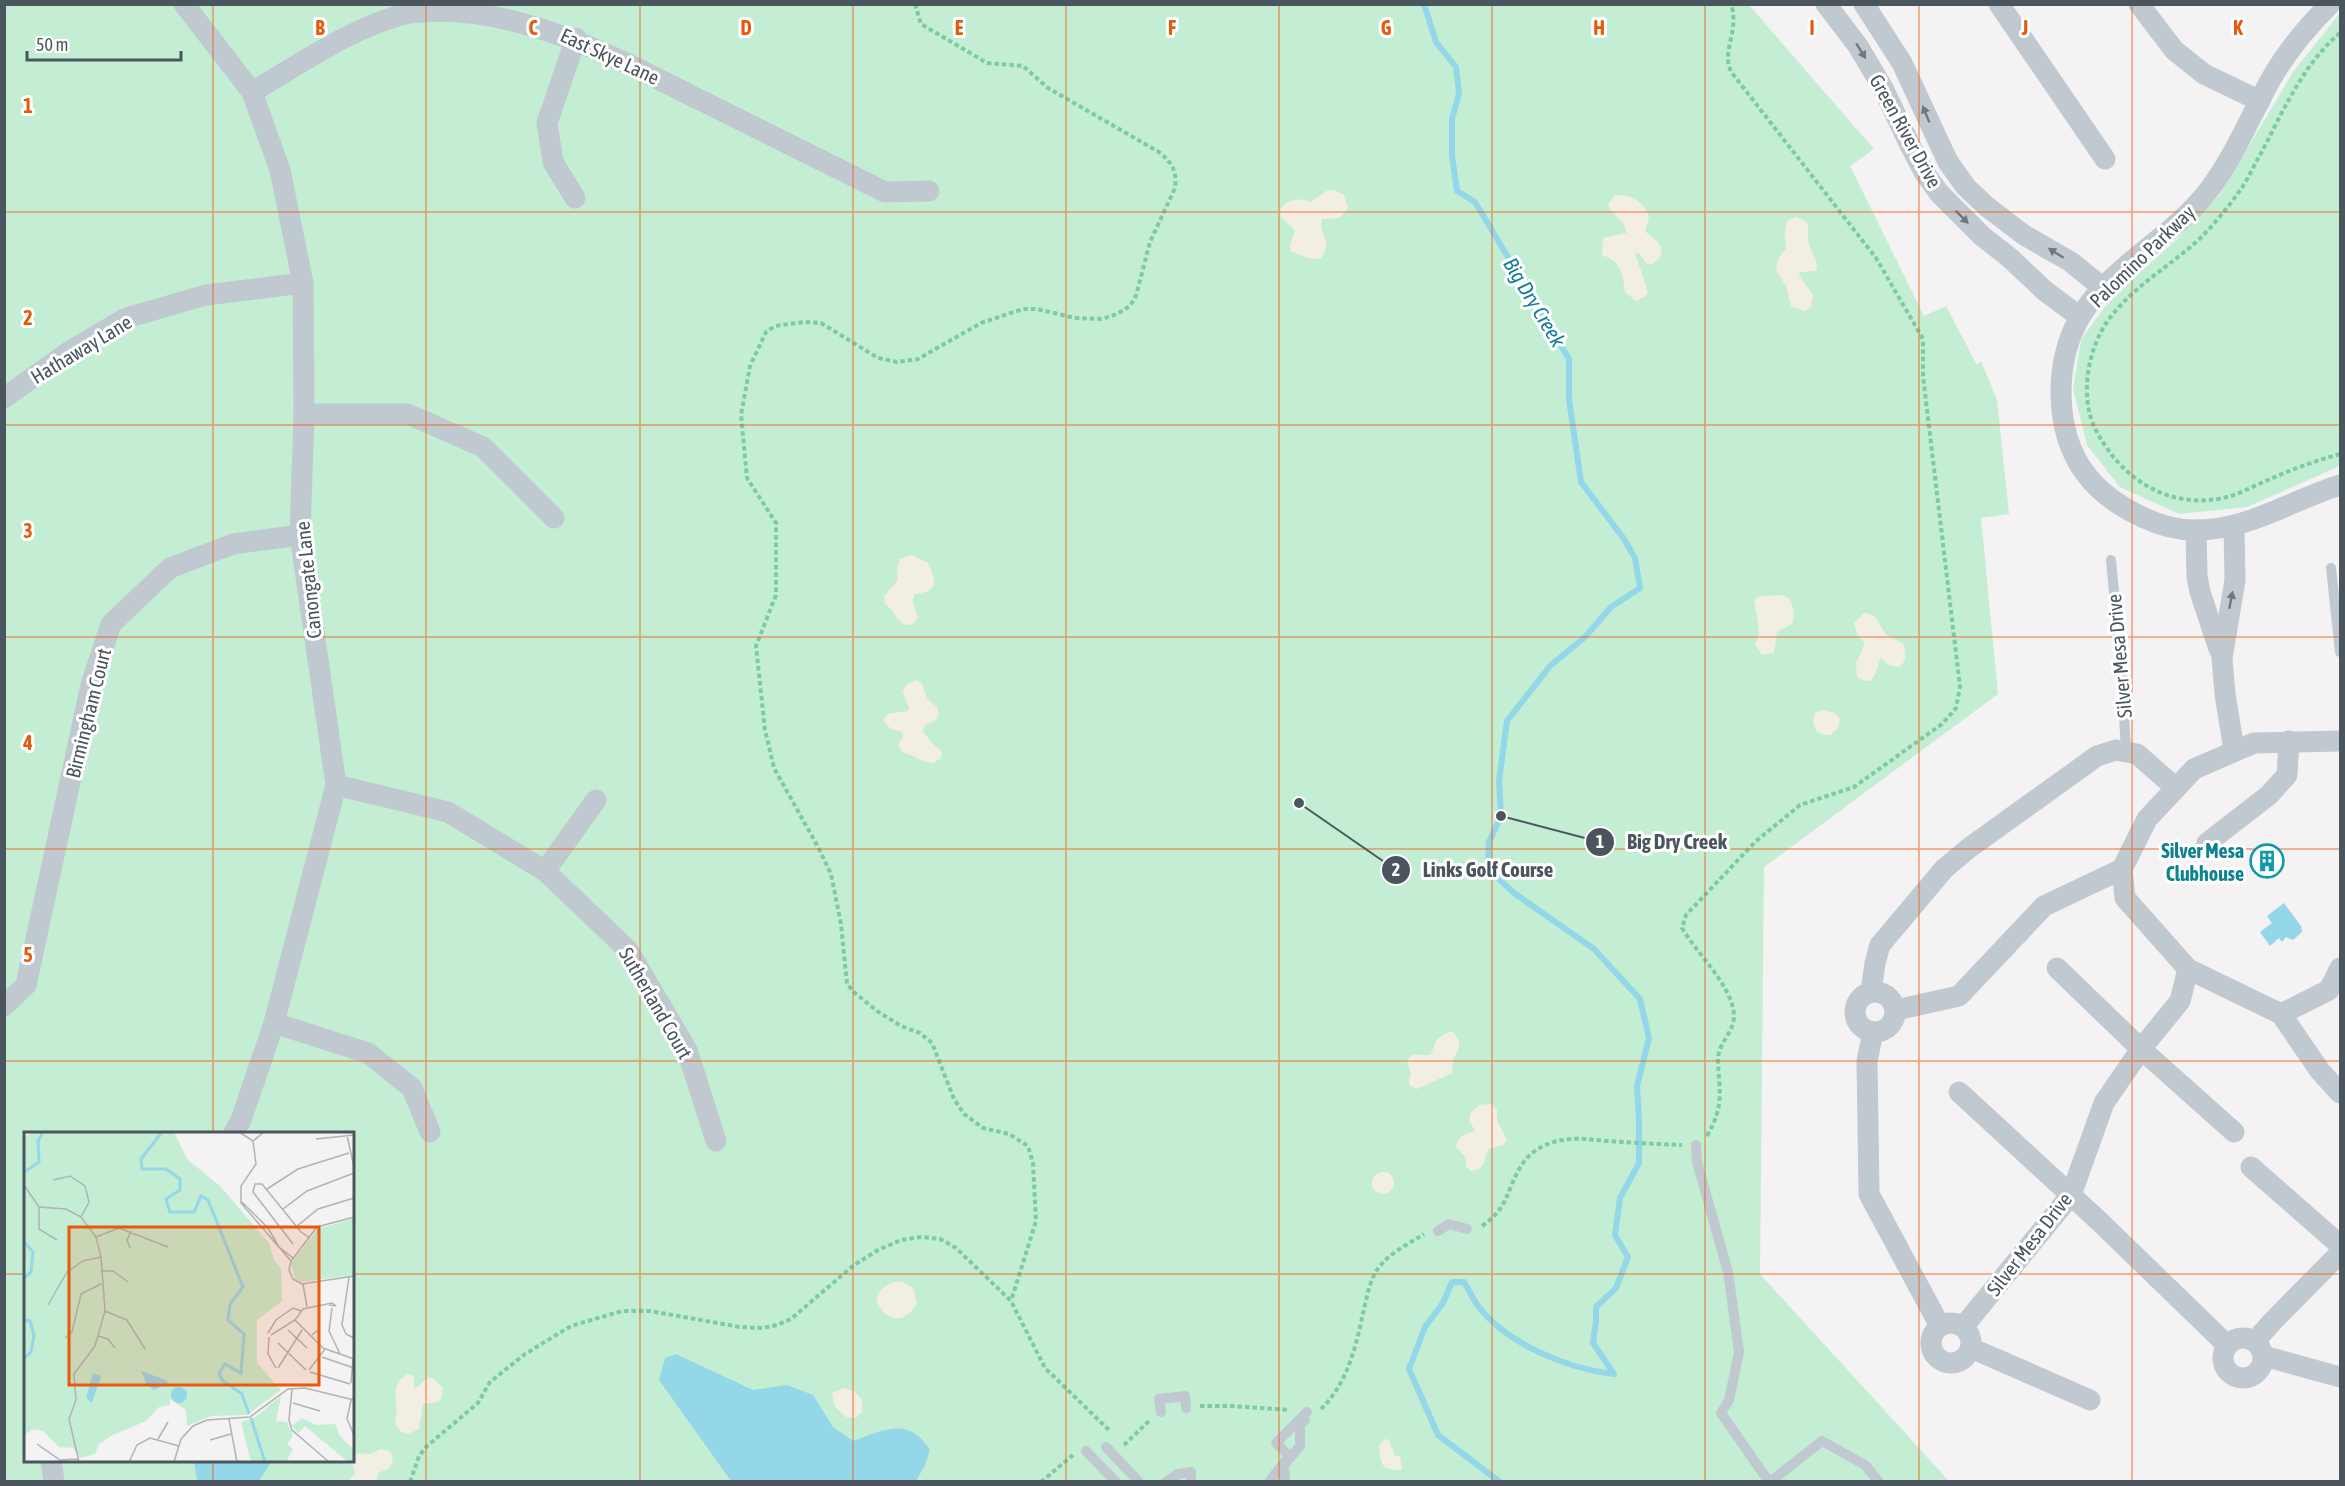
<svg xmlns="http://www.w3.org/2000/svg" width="2345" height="1486" viewBox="0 0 2345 1486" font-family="'Asap Condensed',sans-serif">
	<rect width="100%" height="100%" fill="#f4f2f2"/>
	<g fill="#c3eed3" fill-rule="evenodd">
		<path d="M5,5H1749L1874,149L1850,166L1924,316L1946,306L1977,365L1981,361L1997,400L2009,514L1981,518L1998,694L1764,867L1760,1274L1949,1481L5,1482ZM26,1134H352V1460H26Z"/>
		<path d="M2340,13V466L2247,507L2179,514L2120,487L2087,445L2073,389L2081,341L2085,334L2113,296L2172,244L2219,196L2293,72Z"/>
	</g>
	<g fill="#f3eee4">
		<path d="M1333,190L1344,195L1348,208L1340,218L1322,219C1318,237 1335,240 1320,259L1308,258L1291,251L1290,246L1295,230L1281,217L1280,210C1288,199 1298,197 1311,202L1326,191Z"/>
		<path d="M1614,195C1631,194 1644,201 1649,217L1645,231C1655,241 1672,248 1653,264H1647L1639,253H1635L1648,292L1646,296L1636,301L1625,292C1623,274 1621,261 1602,255L1603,238L1626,233C1627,220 1612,216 1608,205Z"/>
		<path d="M1796,217L1807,222C1809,230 1807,237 1809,244C1811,254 1817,256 1817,269L1815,271L1800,272L1799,276L1813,295L1811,307L1804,311L1791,306L1786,286L1777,272L1776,266L1779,257L1786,249C1786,238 1783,230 1788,220Z"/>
		<path d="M911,555L928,563C936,582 940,591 915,594C909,603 917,609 918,618C903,638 896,610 885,604L884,596L898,580L897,569L900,559Z"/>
		<path d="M1783,595L1789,598C1794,606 1795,616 1792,624L1777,632L1774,653L1762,655L1755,644L1759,634L1758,622L1754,600L1760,596Z"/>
		<path d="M1864,613C1879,614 1877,623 1885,633C1890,638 1897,640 1903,644C1907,653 1907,661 1899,667L1889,665L1881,658C1875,668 1877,690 1857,677L1856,663L1865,644L1857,633L1854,623Z"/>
		<path d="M915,680L922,683L927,699L937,707L939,713L936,720L925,725L923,731L931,742L942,752L941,758L933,763C921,763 914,754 903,753L898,745L903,737L902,732L891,729L883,721L887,714L908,711L909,708L903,692L906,685Z"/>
		<path d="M1823,710L1835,713L1840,719L1838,728L1830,735C1816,736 1810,725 1815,713Z"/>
		<path d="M1448,1032H1453L1459,1040V1049L1453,1059L1452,1073L1417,1089L1410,1086L1409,1081L1411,1073L1407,1061C1414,1049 1421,1058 1431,1054L1437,1039Z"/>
		<path d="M1491,1104L1497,1110V1121L1507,1140L1503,1145L1488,1149C1484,1159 1486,1169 1471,1171L1466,1166V1158L1455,1146L1461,1136L1475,1131L1469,1120L1471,1112L1479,1105Z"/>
		<circle cx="1383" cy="1183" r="11"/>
		<path d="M902,1281L913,1288L917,1302C906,1326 884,1322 876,1299C880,1287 890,1282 902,1281Z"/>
		<path d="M408,1374L414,1376V1390L427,1378H432L443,1388L442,1397L438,1402L423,1404L419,1429L408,1434L400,1431L395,1424C395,1419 397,1414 397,1409C395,1396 393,1381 408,1374Z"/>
		<path d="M844,1388L854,1391L862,1400V1412L856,1418L846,1417L835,1407L832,1393Z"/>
		<path d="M1385,1439L1389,1440L1395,1456H1400L1402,1470C1382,1470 1381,1467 1379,1446Z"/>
		<path d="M381,1449L391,1452L393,1462L388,1469L378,1473L377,1481H349L355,1474L352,1461L356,1453L369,1454Z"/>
	</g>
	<g fill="#93d7e8">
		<path d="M2284,903L2301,926L2302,932L2293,940L2286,937L2282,942L2279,938L2270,946L2260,932L2272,923L2267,916Z"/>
		<path d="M676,1354L753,1390L787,1385L813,1395L833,1427L853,1441C884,1430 909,1416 930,1450L925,1465L916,1481H731L659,1380L665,1358Z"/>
		<path d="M194,1461V1460L272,1461L258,1482L197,1481Z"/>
	</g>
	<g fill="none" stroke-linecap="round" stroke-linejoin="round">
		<path stroke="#93d7e8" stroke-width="6" d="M1424,4L1436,42L1456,67L1459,94L1452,119V156L1457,191L1475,202L1569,359V399L1581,482L1624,539L1635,558L1640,588L1611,607L1585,637L1550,666L1507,721L1499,781L1501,816L1489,842L1488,869L1514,893L1594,949L1640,999L1649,1038L1637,1086L1639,1119V1163L1620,1198L1615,1235L1628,1257L1616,1288L1596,1307V1321L1593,1343L1614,1374C1568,1369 1507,1344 1478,1306C1473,1299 1469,1290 1464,1282H1452L1443,1303L1425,1327L1409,1369L1438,1435L1500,1482"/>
		<g stroke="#7dcaa3" stroke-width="4" stroke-dasharray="4.5 3" stroke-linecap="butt">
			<path d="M915,4L921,24L987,63L1023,66L1048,88L1159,152C1172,163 1177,170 1175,188L1150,242L1136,296L1130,306L1117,314L1102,319L1075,318L1037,309H1023L981,323L918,359L897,362L878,358L821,323L804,322L775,326L766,332L750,366L741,415L747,478L776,523V595L756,646L765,730L774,768L818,847L831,874L841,924L847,984L855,993L877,1011L901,1026L920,1033L932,1043L954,1099L964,1114L983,1128L1009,1134L1028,1146L1033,1163L1036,1221L1011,1301"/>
			<path d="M2340,33C2302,65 2282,114 2259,157C2253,167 2248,179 2241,189C2229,206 2210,230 2194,244C2165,269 2129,290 2107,322C2088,349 2080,396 2094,426C2119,479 2171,513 2231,496C2243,492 2256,485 2268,480C2292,469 2315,461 2340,454"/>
			<path d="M1707,1136C1725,1104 1719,1093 1718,1059C1718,1043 1734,1033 1734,1016C1733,986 1697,954 1682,928L1686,915L1755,842L1800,805L1854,787L1942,724L1956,708L1960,687L1923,376V339L1876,258L1732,73C1720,53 1740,31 1731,4"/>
			<path d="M1482,1226C1510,1206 1505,1192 1521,1166C1529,1152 1547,1142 1563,1140C1578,1137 1593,1140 1609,1141C1633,1143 1658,1144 1682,1145"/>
			<path d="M1200,1406H1231L1289,1410"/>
			<path d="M1321,1409C1347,1384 1356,1347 1363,1313C1367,1298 1369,1279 1380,1266C1391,1252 1409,1244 1424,1234"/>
			<path d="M1124,1445L1149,1421"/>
			<path d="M410,1482L419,1456L427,1446L478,1403L490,1382L525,1354L571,1326L622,1311H650L740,1327L763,1328L777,1325L791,1319L854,1265L878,1250L901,1240L921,1237L940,1239L956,1248L1011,1301L1045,1368L1111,1432"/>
			<path d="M1041,1482L1073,1455"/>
		</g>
		<g stroke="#c0c9cf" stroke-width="10">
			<path d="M2111,560L2122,678L2126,752"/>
			<path d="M2331,568L2340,652"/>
			<path d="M1696,1145L1697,1162L1728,1272L1739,1352L1729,1400L1721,1413L1769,1482"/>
			<path d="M1438,1231L1449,1224L1467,1229"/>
			<path d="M1161,1412L1159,1399L1185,1396L1186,1408"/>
			<path d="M1106,1447L1139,1482"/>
			<path d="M1086,1451L1116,1482"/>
			<path d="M1166,1482L1178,1474L1191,1472V1482"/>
			<path d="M1269,1482L1289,1456L1276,1443L1307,1412"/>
			<path d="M1285,1482L1284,1465L1300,1446V1424L1305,1420"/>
			<path d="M1770,1482L1822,1441L1865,1465L1879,1482"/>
		</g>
		<g stroke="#c0c9cf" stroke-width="21">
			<path d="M184,4L252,92L280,170L303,283L304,414L300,535L336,785L274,1023L241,1120L233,1134"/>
			<path d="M1826,4L1858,46L1883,88L1910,145L1924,172L1939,193L1982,236L2010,258L2045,291L2080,317"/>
			<path d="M1864,4L1902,63L1948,162L1966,187L1986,206L2024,235L2071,262L2103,288"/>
			<path d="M1999,4L2105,159"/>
			<path d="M2139,4L2174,50L2204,74L2260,101"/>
			<path d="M2330,4C2307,27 2287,51 2271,79C2250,117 2235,155 2209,190C2172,238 2111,266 2080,317C2054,362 2054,431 2085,473C2099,492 2121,507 2142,517C2159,525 2175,530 2194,530C2247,531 2292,500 2340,485"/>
			<path d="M252,92C302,63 353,26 409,13C509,0 613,56 698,99C760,130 823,161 885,192L929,191"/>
			<path d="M575,198L553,162L547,123L576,38"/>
			<path d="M4,398L70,351L126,318L206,295L303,283"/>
			<path d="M304,414H408L483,447L554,518"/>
			<path d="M2234,526L2235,580L2222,658L2225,694L2234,750"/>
			<path d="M2196,530L2197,576L2200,592L2219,649"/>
			<path d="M336,785L448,812L545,871L628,950L687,1050L716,1141"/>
			<path d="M2207,843L2269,795L2287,775L2289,741"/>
			<path d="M2122,869L2125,898L2188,969L2281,1014L2320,1071L2340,1093"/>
			<path d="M545,871L596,800"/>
			<path d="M2057,968L2141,1049L2234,1132"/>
			<circle cx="1875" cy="1012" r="20"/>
			<path d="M1871,992L1875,963L1880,945L1944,869L1969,848L2097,756L2116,750L2137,754L2176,788"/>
			<path d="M4,1006L26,985L91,685L111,624L170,568L233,544L300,535"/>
			<path d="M1896,1010L1959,996L2044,906L2122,869L2147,819L2194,769L2254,743L2340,741"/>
			<path d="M2281,1014L2329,990L2340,968"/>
			<path d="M274,1023L368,1053L412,1088L430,1132"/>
			<path d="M1873,1032L1867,1061L1869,1194L1940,1326"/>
			<path d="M1959,1092L2100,1222L2227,1345"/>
			<path d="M2251,1167L2340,1245"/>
			<circle cx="1951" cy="1343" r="20"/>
			<path d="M1963,1327L2071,1195L2104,1103L2141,1049L2180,1001L2188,969"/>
			<circle cx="2243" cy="1358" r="20"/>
			<path d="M2255,1341L2273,1321L2340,1253"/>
			<path d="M1971,1348L2090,1400"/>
			<path d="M2264,1356L2340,1377"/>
			<path d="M51,1460L54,1482"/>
		</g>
	</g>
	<defs><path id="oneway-solid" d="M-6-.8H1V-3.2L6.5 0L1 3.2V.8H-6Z" transform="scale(1.5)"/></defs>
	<g fill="#6d7880">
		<use href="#oneway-solid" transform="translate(1861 51) rotate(58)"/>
		<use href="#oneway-solid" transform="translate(1926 114) rotate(-112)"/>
		<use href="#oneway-solid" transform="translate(1962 217) rotate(45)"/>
		<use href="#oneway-solid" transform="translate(2056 253) rotate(-148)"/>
		<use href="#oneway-solid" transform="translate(2231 600) rotate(-79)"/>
	</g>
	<path fill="none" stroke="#e8590c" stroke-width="1.5" stroke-opacity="0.55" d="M213,4V1134M426,4V1482M640,4V1482M853,4V1482M1066,4V1482M1279,4V1482M1492,4V1482M1705,4V1482M1919,4V1482M2132,4V1482M4,212H2340M4,425H2340M4,637H2340M4,849H2340M4,1061H2340M4,1274H26M352,1274H2340M213,1460V1482"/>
	<defs>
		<symbol id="building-ring" viewBox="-11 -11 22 22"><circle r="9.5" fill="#fff" stroke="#0f9aa8" stroke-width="1.5"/><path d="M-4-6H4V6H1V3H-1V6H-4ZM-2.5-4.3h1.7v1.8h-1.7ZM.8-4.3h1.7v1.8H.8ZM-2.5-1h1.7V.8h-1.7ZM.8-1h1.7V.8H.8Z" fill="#0f9aa8"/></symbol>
	</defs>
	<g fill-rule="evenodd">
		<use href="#building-ring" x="2248" y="842" width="38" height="38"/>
	</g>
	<g text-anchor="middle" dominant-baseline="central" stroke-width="6" stroke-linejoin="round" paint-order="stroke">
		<g font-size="20" fill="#4a555e" stroke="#fff">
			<text transform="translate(610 56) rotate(25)">East Skye Lane</text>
			<text transform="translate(1906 131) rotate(61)">Green River Drive</text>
			<text transform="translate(2142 256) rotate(-44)">Palomino Parkway</text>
			<text transform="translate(81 349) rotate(-31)">Hathaway Lane</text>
			<text transform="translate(308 580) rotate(-96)">Canongate Lane</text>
			<text transform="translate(2119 656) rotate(-95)">Silver Mesa Drive</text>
			<text transform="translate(88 713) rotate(-76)">Birmingham Court</text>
			<text transform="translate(656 1003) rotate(60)">Sutherland Court</text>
			<text transform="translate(2029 1244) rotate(-52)">Silver Mesa Drive</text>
		</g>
		<g font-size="20" font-weight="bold" fill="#0d838f" stroke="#fff" text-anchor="end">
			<text x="2244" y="850">Silver Mesa<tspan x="2244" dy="23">Clubhouse</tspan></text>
		</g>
		<g font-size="21" font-style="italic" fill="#147e98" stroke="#fff">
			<text transform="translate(1535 302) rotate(59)">Big Dry Creek</text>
		</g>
	</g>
	<g transform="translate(24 1132)">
		<rect width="330" height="330" fill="#f4f2f2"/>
		<path d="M10,0H150L163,27L196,54L245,111L250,128L257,136L258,169L233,188V231L257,258L223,283L187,284L163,294L162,278L146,267V273L135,275L122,289L89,303L75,312L71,322L56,326L49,316L35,315L19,299L10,297L0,303V5ZM330,86V143L277,150L271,147L267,131L294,97ZM257,264L252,289L263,290L269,304L263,312L269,317L262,330H227L217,290L230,286ZM278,286L292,293L311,292L316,304L330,318V330H324L281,294L274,301L268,293Z" fill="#c3eed3"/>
		<path d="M117,239L142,248L144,251L130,258L123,253ZM69,241L77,244L68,271L62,266ZM147 263a8 8 0 1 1 16 0a8 8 0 1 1-16 0Z" fill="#93d7e8"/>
		<path fill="none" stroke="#93d7e8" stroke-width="3" d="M138,0L117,27L118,37H142L156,47V58L142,67L146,80H170L177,64L184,68L219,155L206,172L204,188L220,202L217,241L201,232L195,241L198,248L218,262L225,282M0,40L15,30L14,9L19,0M0,110L9,120L7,140L0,146M0,188L6,189L10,203L7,220L0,226M227,286L241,330"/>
		<path fill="none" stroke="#b0b3b7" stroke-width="1.5" d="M215,0L229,9L240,0M323,3L330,35M292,7L330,3M229,9L232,32L217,54V71L267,129M29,48L46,44L61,54L65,70L57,85M0,53L15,75L42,77L57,85L72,105L77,125L81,179L71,214L50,242L52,268L45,287L55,330M243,57L274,37L325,21M218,70L244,96L255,115L269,126M15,75V97L33,108M259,77L283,59L330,41M330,85L293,95L267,129L265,138L269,147L278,152L330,144M272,95L294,77L330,66M72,105L95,96L144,115M269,112L229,60L231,52H238L277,100L286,106M106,116L103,108L107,99M78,139H89L104,150M325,145L318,193L322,202L330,206M279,152L283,175M24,173L43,140L59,129L77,125M308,176L305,199L316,222M81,179L103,188L121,217M271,188L299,216L330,227M264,198L283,216M244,201L252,188L269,176L277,179M247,203L271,188L279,177L308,171L312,174L305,173M288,203L295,197V174M74,204L84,207L91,216M245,205L244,222L252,236M41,206L48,200L57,162L77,152M254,211L282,238M298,225L330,236M254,236L278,198M285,238L301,217M286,240L326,252M327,251L329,227M268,257L265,288L268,298L305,330M327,268L323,287L330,303M269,271L296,279M205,287L213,330M134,307L144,290M186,308L207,302M13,312L36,328L54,327M105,330L113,313L126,306L155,314M150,330L157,307L169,294L183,288L226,285L264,257L281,256L330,268"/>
		<path fill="#e8590c" fill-opacity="0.15" stroke="#e8590c" stroke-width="3" d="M45,95H295V253H45Z"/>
		<rect width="330" height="330" fill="none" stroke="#4a555e" stroke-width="3"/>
	</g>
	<g font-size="20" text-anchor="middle" font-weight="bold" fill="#e8590c" stroke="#fff" stroke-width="6" stroke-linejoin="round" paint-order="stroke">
		<text x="320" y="35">B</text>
		<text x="533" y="35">C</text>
		<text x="746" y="35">D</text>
		<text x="959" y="35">E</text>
		<text x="1172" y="35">F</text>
		<text x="1386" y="35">G</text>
		<text x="1599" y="35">H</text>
		<text x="1812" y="35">I</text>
		<text x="2025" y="35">J</text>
		<text x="2238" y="35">K</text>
		<text x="28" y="113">1</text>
		<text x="28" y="325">2</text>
		<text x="28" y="538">3</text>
		<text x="28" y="750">4</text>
		<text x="28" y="962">5</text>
	</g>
	<path fill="none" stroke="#4a555e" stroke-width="2" d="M1501 816L1600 842M1299 803L1396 870"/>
	<g fill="#4a555e" stroke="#fff" stroke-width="2">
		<circle cx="1501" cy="816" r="6"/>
		<circle cx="1299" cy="803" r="6"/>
		<circle cx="1600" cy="842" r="15"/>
		<circle cx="1396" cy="870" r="15"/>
	</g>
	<g font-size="18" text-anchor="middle" font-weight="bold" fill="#fff">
		<text x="1600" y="848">1</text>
		<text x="1396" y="876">2</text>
	</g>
	<g font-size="21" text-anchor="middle" font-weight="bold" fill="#4a555e" stroke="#fff" stroke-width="6" stroke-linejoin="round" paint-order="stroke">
		<text x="1677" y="849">Big Dry Creek</text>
		<text x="1488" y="877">Links Golf Course</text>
	</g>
	<rect width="2345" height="1486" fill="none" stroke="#4a555e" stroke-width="12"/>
	<path d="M27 51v9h154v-9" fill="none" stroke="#4a555e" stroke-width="3"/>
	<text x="36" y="51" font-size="18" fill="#4a555e" stroke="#ffffff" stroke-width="4.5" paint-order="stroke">50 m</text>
</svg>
